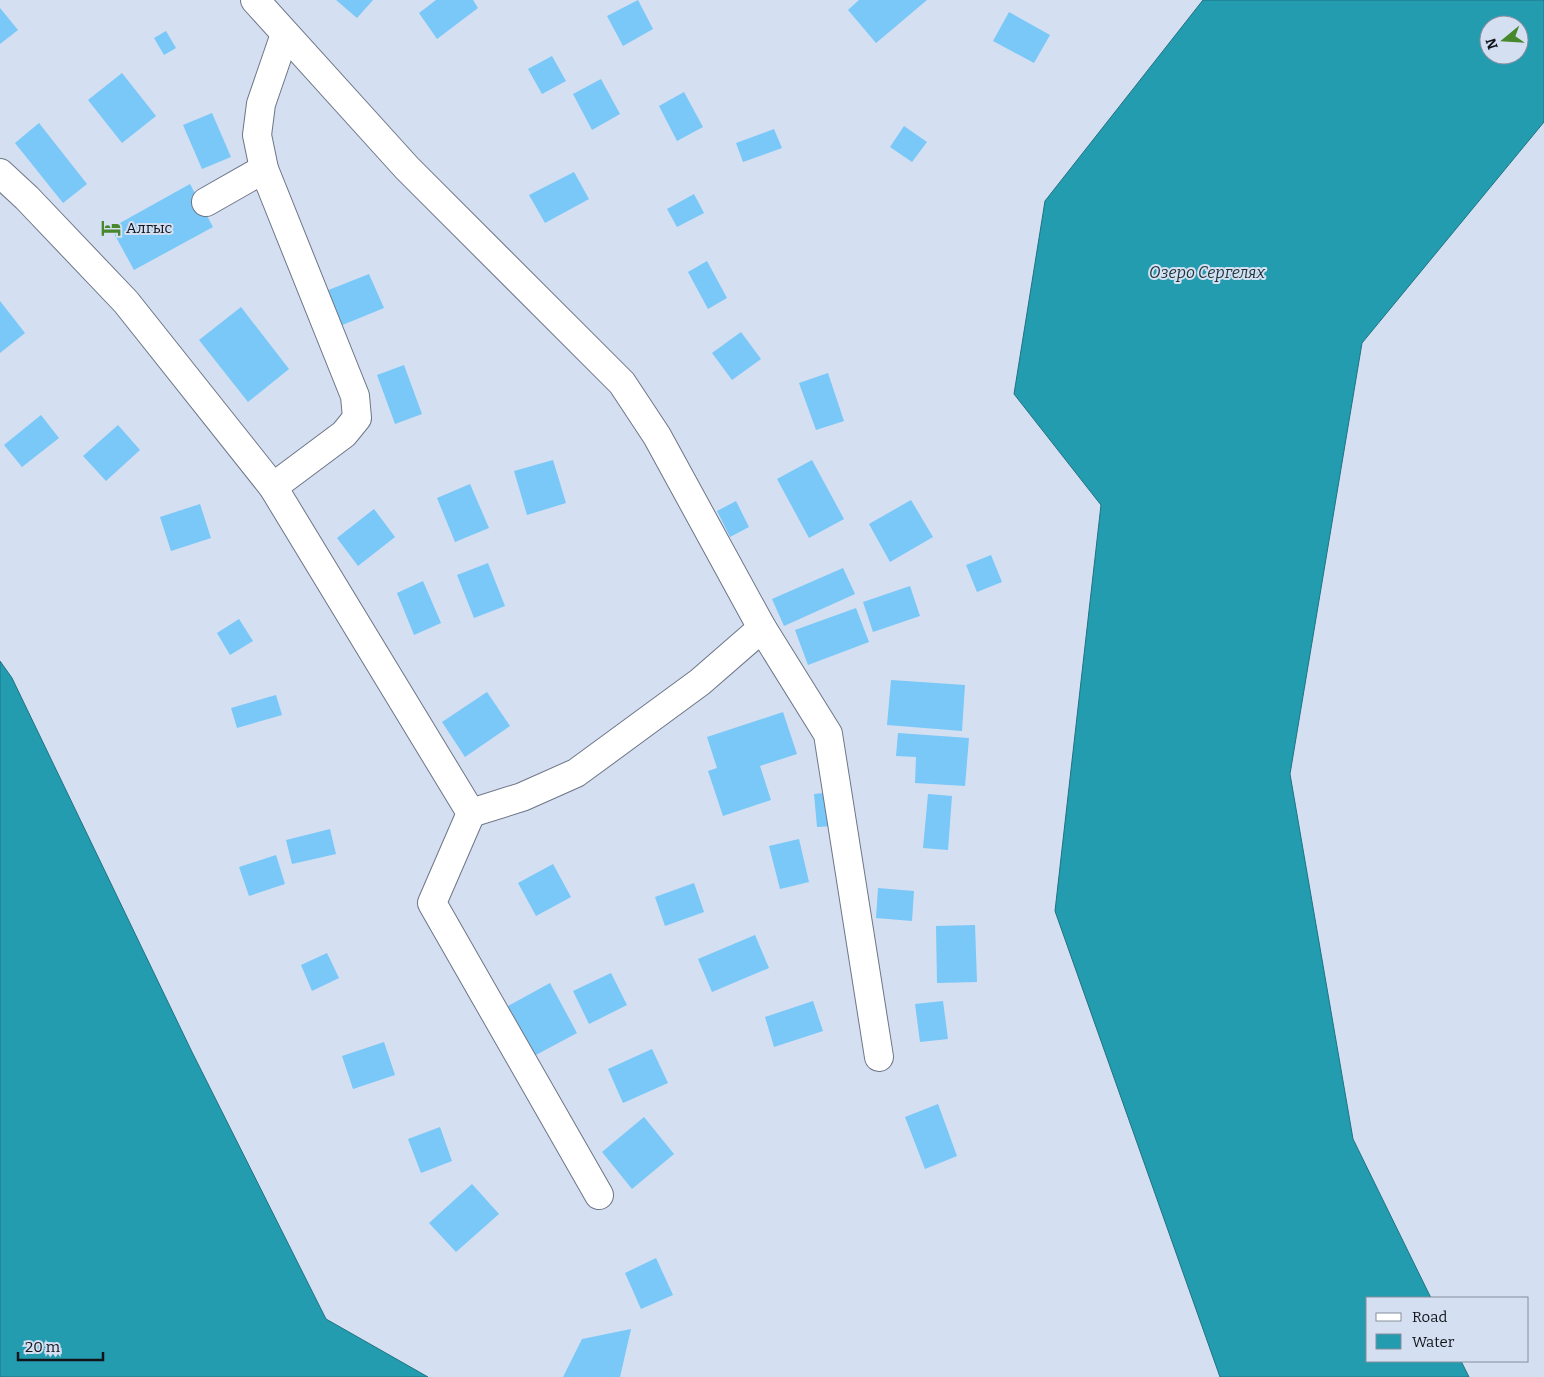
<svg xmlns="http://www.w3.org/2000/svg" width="1544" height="1377" viewBox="0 0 1544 1377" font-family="Bitter,serif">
	<rect width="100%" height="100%" fill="#d4dff2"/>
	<g fill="#249cb0" stroke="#1e7383" fill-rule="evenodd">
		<path d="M1203,0H1544V122L1362,343L1290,774L1353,1139L1431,1298H1368V1361H1461L1469,1377H1220L1055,911L1101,505L1014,394L1045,201ZM1489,25H1519V55H1489Z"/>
		<path d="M0,661L12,678L192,1052L326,1319L428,1377H0Z"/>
	</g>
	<g fill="#79c8f7">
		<path d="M336,0H373L357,18Z"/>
		<path d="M436,0H473L478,8L437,39L419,13Z"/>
		<path d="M638,0L653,29L623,46L607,16Z"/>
		<path d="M859,0H927L876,43L848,10Z"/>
		<path d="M0,8L18,30L0,44Z"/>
		<path d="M1009,12L1050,35L1034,63L993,41Z"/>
		<path d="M166,31L176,48L164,55L154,38Z"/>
		<path d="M552,56L566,81L542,94L528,69Z"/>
		<path d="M122,73L156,116L122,143L88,100Z"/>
		<path d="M601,79L620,114L592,130L573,94Z"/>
		<path d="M684,92L703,127L677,141L659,106Z"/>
		<path d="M212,113L231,157L202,169L183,125Z"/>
		<path d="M39,123L87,184L63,203L15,143Z"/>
		<path d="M904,126L927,142L912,162L890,147Z"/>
		<path d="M774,129L782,148L743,162L736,143Z"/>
		<path d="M574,172L589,199L545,223L529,195Z"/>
		<path d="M190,184L213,227L134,270L111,228Z"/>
		<path d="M694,194L704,213L677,227L667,209Z"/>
		<path d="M707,261L727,298L708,309L688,272Z"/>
		<path d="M369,274L384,308L340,326L326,291Z"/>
		<path d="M0,301L25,333L0,353Z"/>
		<path d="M241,307L289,369L248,402L199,340Z"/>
		<path d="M741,332L761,359L732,380L712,353Z"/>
		<path d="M404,365L422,414L395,424L377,375Z"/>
		<path d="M828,373L844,421L816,430L799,383Z"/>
		<path d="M41,415L59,438L22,467L4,445Z"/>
		<path d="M118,425L140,450L106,481L83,456Z"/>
		<path d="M553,460L566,503L527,515L514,471Z"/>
		<path d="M812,460L844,519L809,538L777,479Z"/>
		<path d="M470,484L489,528L455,542L437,498Z"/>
		<path d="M911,500L933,537L890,562L869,524Z"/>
		<path d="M736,501L749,527L730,537L717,511Z"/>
		<path d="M200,504L211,538L171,551L160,517Z"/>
		<path d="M374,509L395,537L358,566L337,538Z"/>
		<path d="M991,555L1002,582L977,592L966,565Z"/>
		<path d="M488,563L505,606L474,618L457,575Z"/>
		<path d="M843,568L855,594L784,626L772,599Z"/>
		<path d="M423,581L441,623L414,635L397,593Z"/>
		<path d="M910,586L920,616L873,632L863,602Z"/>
		<path d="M856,608L869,642L808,665L795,630Z"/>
		<path d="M239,619L253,641L230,655L217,633Z"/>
		<path d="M891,680L965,685L962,731L887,725Z"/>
		<path d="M487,692L510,726L465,757L442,722Z"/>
		<path d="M276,695L282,715L237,728L231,708Z"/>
		<path d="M783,712L797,754L760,766L771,800L723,816L708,771L717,768L707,737Z"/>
		<path d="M898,733L969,738L965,786L915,783L916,757L896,756Z"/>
		<path d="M833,792L835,826L817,827L814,794Z"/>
		<path d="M928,794L952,796L948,850L923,848Z"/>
		<path d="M330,829L336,854L292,864L286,840Z"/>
		<path d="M799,839L809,882L780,889L769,846Z"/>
		<path d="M276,855L285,884L249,896L239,867Z"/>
		<path d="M553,864L571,897L536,916L518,883Z"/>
		<path d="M694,883L704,912L665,926L655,897Z"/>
		<path d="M878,888L914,891L912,921L876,918Z"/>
		<path d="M975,925L977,982L937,983L936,926Z"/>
		<path d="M755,935L769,968L712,992L698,959Z"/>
		<path d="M327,953L339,978L312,991L301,965Z"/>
		<path d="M611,973L627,1005L589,1024L573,991Z"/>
		<path d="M550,983L577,1033L534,1056L508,1006Z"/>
		<path d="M813,1001L823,1031L774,1047L765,1017Z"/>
		<path d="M943,1001L948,1039L920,1042L915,1004Z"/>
		<path d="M384,1042L395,1075L353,1089L342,1056Z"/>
		<path d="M652,1049L668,1083L623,1103L608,1069Z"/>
		<path d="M938,1104L957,1156L925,1169L905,1117Z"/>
		<path d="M644,1117L674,1154L632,1189L602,1152Z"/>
		<path d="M440,1127L452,1161L421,1173L408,1139Z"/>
		<path d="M472,1184L499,1214L456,1252L429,1223Z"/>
		<path d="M656,1258L673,1295L641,1309L625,1273Z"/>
		<path d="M631,1329L620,1377H563L582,1339Z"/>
	</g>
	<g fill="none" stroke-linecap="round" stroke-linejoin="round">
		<defs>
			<g id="minor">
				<path d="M255,0L407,168L622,383L657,436L762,628L828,734L879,1057"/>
				<path d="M0,173L27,198L126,302L273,487L471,813"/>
				<path d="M206,202L264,169"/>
				<path d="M273,487L344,434L357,418L355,396L264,169L257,135L261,104L285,34"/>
				<path d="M471,813L432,903L599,1195"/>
				<path d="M471,813L522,797L576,773L700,682L762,628"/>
			</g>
		</defs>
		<use href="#minor" stroke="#6d7687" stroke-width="30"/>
		<use href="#minor" stroke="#fff" stroke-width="28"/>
	</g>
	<defs>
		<symbol id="hotel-bare" viewBox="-9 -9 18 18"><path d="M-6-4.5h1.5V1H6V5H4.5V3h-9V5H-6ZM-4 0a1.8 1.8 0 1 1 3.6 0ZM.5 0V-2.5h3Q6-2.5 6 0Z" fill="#46882b" stroke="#d4dff2" stroke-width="2.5" paint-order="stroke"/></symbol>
	</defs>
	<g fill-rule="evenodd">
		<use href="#hotel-bare" x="97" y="214" width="28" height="28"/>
	</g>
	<g text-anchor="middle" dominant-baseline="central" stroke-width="4" stroke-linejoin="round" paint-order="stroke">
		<g font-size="15" fill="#11141b" stroke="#d4dff2" text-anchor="start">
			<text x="126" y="228">Алгыс</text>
		</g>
		<g font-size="16" font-style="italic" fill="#1c353a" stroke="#d4dff2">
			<text x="1207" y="272">Озеро Сергелях</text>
		</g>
	</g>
	<rect x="1366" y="1297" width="162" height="65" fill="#d4dff2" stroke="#868e9c"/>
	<rect x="1376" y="1313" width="25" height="8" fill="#ffffff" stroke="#868e9c"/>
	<text x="1412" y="1322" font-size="15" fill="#11141b">Road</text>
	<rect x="1376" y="1334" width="25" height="15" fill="#249cb0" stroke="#868e9c"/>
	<text x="1412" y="1347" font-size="15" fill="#11141b">Water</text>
	<g transform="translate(1504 40) rotate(252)"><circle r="24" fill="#d4dff2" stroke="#868e9c"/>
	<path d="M0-4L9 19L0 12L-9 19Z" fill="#46882b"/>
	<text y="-8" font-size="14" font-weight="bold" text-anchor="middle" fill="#11141b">N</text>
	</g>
	<path d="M18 1352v8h85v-8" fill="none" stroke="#11141b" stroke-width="2.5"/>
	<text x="25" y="1352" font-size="15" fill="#11141b" stroke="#d4dff2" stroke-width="4" paint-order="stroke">20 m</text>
</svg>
